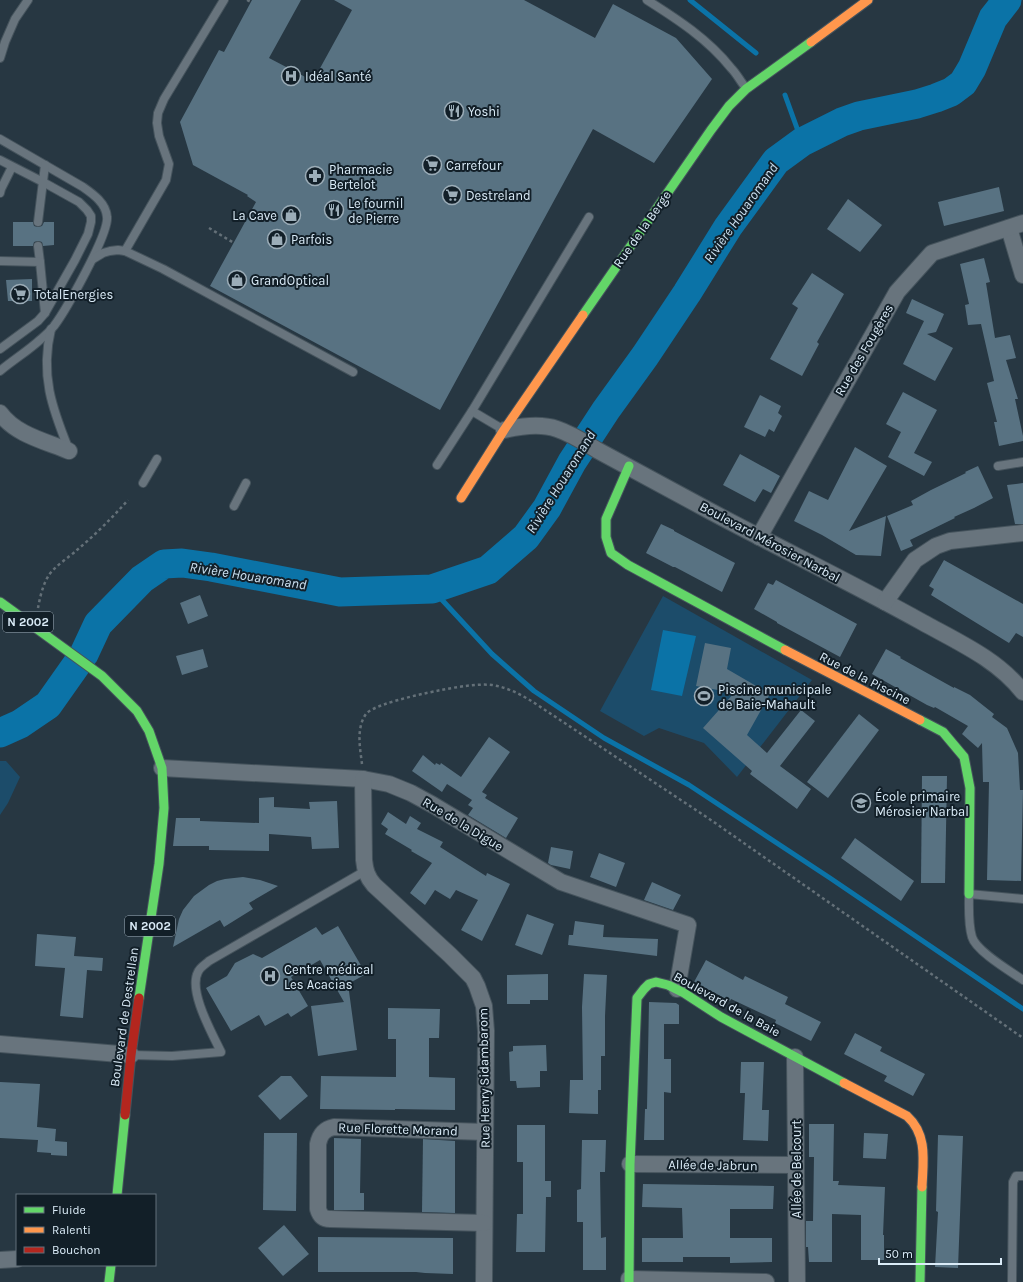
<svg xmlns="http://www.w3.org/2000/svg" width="1023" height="1282" viewBox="0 0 1023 1282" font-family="Karla,sans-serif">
	<rect width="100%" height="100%" fill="#273742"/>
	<g fill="#1c4c6a">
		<path d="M663,596L812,680L737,777L704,743L659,728L644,736L600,711Z"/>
		<path d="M0,761H6L20,777L8,803L0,815Z"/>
	</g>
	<path fill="#0b73a7" d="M663,630L696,636L682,696L651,690Z"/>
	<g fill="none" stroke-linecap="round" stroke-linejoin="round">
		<g stroke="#0b73a7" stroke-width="5">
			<path d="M690,0L756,53"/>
			<path d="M785,95L802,142"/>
			<path d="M432,589L492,654L534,691L604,738L689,785L830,878L1023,1009"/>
		</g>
		<path stroke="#0b73a7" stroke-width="29" d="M0,733L20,724L48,705L84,654L98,624L142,579L164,564L182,563L211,567L340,592L432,589L488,570L526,537L547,508L572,462L606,410L645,356L687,293L728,227L776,161L802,142L842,122L859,116L917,104L936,98L951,92L963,83L972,68L993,18L1007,0"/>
	</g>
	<g fill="#587282">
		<path d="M252,0H301L269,58L313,81L352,10L334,0H524L595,38L613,4L676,38L712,79L654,163L593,129L440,410L210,286L256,202L247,196L248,195L193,165L180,122L219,50L224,52Z"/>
		<path d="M999,187L1004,211L944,226L938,202Z"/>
		<path d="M848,199L882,225L860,252L827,229Z"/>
		<path d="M13,222H33L34,226L38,227L42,226L44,222H54V245L43,246L42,242L38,241L34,242L33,246H13Z"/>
		<path d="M984,258L990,282L986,283L995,338L1010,335L1016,358L1006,360L1018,399H1015L1023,436V441L999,446L994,422H997L987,383L994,381L981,324L968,325L965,305L969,304L960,264Z"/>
		<path d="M812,273L844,294L817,342L819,344L802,376L770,359L798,308L792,304Z"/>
		<path d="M32,279V301H8L6,280Z"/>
		<path d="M912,299L944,314L936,332L927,334L953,348L935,381L903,364L924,321L906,313Z"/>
		<path d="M903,392L937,410L914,453L932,462L924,476L888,457L901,432L886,424Z"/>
		<path d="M760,395L781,406L778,413L782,416L774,432L769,429L765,437L744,427Z"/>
		<path d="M855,447L887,466L849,531L886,516L881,556L856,555L822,535L794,521L809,491L828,500Z"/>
		<path d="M740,454L780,476L771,493L763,489L755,502L723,485Z"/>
		<path d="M978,466L993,498L974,508L954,517L955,518L910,540L913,546L901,551L887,516L913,505L911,501L931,490L966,473L965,472Z"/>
		<path d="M1023,483V524H1015L1007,485Z"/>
		<path d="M661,524L674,530V531L735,563L722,592L675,567H673L646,553Z"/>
		<path d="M944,560L1023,604V637L1016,633L1009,643L931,595L934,589L929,586Z"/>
		<path d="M776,580L857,624L840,657L777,623V622L754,609L768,583L773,585Z"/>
		<path d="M200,595L208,616L188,624L180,603Z"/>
		<path d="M705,643L731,648L727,669L770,694L747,735L767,753L801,710L815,721L780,766L811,789L797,809L750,774L752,771L703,728L734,693L696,686Z"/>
		<path d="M203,649L208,667L182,675L176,656Z"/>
		<path d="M886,649L901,657L900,658L954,688V687L970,695L994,714L992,717L1007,728L1018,753L1020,790H1023L1021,881L987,880L989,782H983L982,743L978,748L962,734L968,726L935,707L934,708L927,705L872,674Z"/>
		<path d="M859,714L879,730L828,798L807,782Z"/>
		<path d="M489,737L510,752L482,792L487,795L485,798L518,818L506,838L468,815L473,808L468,805L472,800L447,784L442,792L412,771L423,755L435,765L436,763L440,765L441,763L461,777Z"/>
		<path d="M922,776H947L945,883H921Z"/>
		<path d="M274,797V807L310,809L309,802L337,801L339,848L312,849L311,837L269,834V851L209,850V846H173L176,818H200V821L259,823V798Z"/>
		<path d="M388,812L406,824L410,816L421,823L417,829L443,842L440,847L486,876L487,873L510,884L482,941L461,930L478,900L456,890L450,899L435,890L425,905L410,893L432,863L411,851L412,850L385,834L388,829L381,824Z"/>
		<path d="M855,838L914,881L901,901L841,858Z"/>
		<path d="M551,847L573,851L570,869L551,865L548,863Z"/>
		<path d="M599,853L625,863L616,887L590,877Z"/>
		<path d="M243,877L260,880L278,886L249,903L253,909L224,927L220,920L173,947L179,919L183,910L194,896L209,885L217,881L225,879Z"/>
		<path d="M652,882L681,895L673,910L644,900Z"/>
		<path d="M527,914L554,924L542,955L515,945Z"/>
		<path d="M575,921L604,925L603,937L658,939L657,956L568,945L569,935H573Z"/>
		<path d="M338,926L366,974L348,984L357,1050L318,1056L311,1006L344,1002L320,960L291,977L308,1006L291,1017L288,1013L265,1026L259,1015L231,1031L206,988L227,976L235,963L253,954L262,958L316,927L322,935Z"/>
		<path d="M37,934L76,937L74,956L103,958L102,971L87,970L83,1018L60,1016L65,968L35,966Z"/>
		<path d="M706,960L743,980L745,976L788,997L785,1004L821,1022L811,1041L775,1023L776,1020L731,999L730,1001L694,982Z"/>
		<path d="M548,974V1000H530V1004H507V975Z"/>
		<path d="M584,974L607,975L605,1016V1056H601V1090H598V1114L569,1113L570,1080H583L582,1007Z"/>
		<path d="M649,1002L676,1003L679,1005V1024H664V1059H671V1093L664,1092V1140H644L645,1109H647Z"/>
		<path d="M388,1008L440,1009L439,1038H429V1077L455,1078V1110L395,1109V1110L320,1109L321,1076L396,1077V1039H388Z"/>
		<path d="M855,1033L882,1047L880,1051L925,1074L913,1096L884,1081L887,1076L844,1054Z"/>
		<path d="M546,1045L547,1071H540V1087L517,1088L516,1081H510L509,1052L513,1051V1046Z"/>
		<path d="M741,1062H764L762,1110H769L768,1141L743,1140L745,1093H740Z"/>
		<path d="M281,1076H291L308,1096L280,1120L258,1096Z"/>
		<path d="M0,1082L40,1084L37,1127L56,1129L55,1141L67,1142V1156L51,1155V1153L37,1152L38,1140L0,1138Z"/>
		<path d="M809,1124H834L833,1181H839L838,1185L885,1187L883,1235H884V1260H861V1215L832,1214V1262H809L808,1247H806V1221H813L814,1157H809Z"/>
		<path d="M517,1125H545V1181H551V1197H546L545,1252H516L517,1214H523V1162H517Z"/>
		<path d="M264,1133H297L296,1211L263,1210Z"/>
		<path d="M864,1133L888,1134L886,1159L863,1158Z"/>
		<path d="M938,1135L963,1136L958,1268L935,1267L938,1212L936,1211Z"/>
		<path d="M334,1138L361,1139L360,1193H364V1210H334Z"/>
		<path d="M423,1139L455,1141V1213L422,1212Z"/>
		<path d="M582,1140H606L605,1172H600L601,1238L606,1237V1270H583V1222H577V1190L581,1189Z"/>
		<path d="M643,1184L774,1186L773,1209H730V1238H772V1262L730,1263V1257H683V1262H642V1238H683L682,1208L642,1207Z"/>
		<path d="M284,1225L309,1254L283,1276L258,1248Z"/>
		<path d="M318,1237L453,1238V1274L425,1273L416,1272H318Z"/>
	</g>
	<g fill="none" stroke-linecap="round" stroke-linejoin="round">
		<defs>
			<g id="lane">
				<path d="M647,0C677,19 708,39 731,68C737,74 740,81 746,88"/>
				<path d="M0,58L5,42L15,19L28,0"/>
				<path d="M0,139L83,187C93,194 106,203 107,217C109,234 66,310 54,326C50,331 46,335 41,339C28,351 13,360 0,371"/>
				<path d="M0,160L43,182L79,202L87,210L91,216V222L88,234L75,260L45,313L38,321L0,349"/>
				<path d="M0,193L1,189L12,167"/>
				<path d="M38,222L45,165"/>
				<path d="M38,246L40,262"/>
				<path d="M125,251L166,180L169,164L159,136L157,123L158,113L164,99L224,0"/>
				<path d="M93,259L103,253L110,251L118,250L125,251L163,269L353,372"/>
				<path d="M0,261L40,262L45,313"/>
				<path d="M51,329C40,375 52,408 69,450"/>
				<path d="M504,430L472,411L589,217"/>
				<path d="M437,465L472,411"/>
				<path d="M998,466L1023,462"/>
				<path d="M143,483L157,459"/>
				<path d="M234,506L246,483"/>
				<path d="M1023,899L969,894C969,907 968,924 972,937C976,951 1010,971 1023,980"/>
				<path d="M131,1055L172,1056L221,1052C212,1033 188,991 198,972C200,967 206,964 209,961L365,871"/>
				<path d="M1012,1282L1013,1182L1016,1176H1023"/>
			</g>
			<g id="street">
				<path d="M1009,228L1023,275"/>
				<path d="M0,413C16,435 45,441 69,451"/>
				<path d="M504,430C521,426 540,423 557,429C572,434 584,442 597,450C634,470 671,490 708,510C779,548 852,583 922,622C958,642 997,659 1023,692"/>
				<path d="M759,537L897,292L932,253L1023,223"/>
				<path d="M885,602L915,560L936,546L950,541L1023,533"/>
				<path d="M162,768L363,779L389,784L411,793L433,805L561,882L688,925L677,989"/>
				<path d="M363,779L364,860C365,870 367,877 374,885L450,955L473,978L477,986L484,1006L486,1031L484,1282"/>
				<path d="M0,1044L131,1055"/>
				<path d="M795,1057L797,1282"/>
				<path d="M630,1164L796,1165"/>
				<path d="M484,1223L330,1219C323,1219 320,1216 318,1209V1144C320,1134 324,1129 334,1127L485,1132"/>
				<path d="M0,1260L17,1259"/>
				<path d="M629,1279L766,1282"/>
			</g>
			<g id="fast">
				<path d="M583,315L711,130L729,106L746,89L811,42"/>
				<path d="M629,466L606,519V537L611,553L628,565L785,650"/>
				<path d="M0,602L102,676L137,711L149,731L162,768L164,808L159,864L139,998"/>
				<path d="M920,720L943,732L964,757L970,788L969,894"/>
				<path d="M117,1195L125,1115"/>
				<path d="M109,1282L111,1265"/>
				<path d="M629,1282L630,1164L637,998L644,989L649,984L656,982L668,985L684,993L721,1017L844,1083"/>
				<path d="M920,1282L922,1187"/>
			</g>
			<g id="slow">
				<path d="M811,42L868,0"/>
				<path d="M461,498L504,430L583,315"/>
				<path d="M785,650L920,720"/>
				<path d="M844,1083L907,1116C928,1135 923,1162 922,1187"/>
			</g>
			<path id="jam" d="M125,1115L131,1055L139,998"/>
		</defs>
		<use href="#lane" stroke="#45535c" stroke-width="10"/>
		<use href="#street" stroke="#45535c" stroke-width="18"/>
		<use href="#fast" stroke="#45535c" stroke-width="11"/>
		<use href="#slow" stroke="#45535c" stroke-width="11"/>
		<use href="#jam" stroke="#45535c" stroke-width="11"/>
		<g stroke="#647078" stroke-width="2.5" stroke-dasharray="3 3" stroke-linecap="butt">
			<path d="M247,0L251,2"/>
			<path d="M209,228L234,243"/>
			<path d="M38,608C40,597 43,584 49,575C54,567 69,557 77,550C95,535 112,518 128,500"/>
			<path d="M362,764C360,748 356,728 366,714C375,702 448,688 465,686C474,685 483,684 492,685C510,688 524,696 539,706L708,818L1023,1038"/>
		</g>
		<use href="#lane" stroke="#68747d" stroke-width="8"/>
		<use href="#street" stroke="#68747d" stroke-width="16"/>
		<use href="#fast" stroke="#63d668" stroke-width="9"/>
		<use href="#slow" stroke="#ff974d" stroke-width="9"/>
		<use href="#jam" stroke="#b3261e" stroke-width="9"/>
	</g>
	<defs>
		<symbol id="hospital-ring" viewBox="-11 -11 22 22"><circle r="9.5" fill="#121f28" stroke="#9cadb8" stroke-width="1.5"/><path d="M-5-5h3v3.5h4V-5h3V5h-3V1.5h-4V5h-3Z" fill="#9cadb8"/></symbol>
		<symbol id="restaurant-ring" viewBox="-11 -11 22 22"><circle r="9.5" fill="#121f28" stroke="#9cadb8" stroke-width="1.5"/><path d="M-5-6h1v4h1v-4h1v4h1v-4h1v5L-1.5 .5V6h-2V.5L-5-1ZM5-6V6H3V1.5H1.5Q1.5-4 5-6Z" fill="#9cadb8"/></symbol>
		<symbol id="supermarket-ring" viewBox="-11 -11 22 22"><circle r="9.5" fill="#121f28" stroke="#9cadb8" stroke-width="1.5"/><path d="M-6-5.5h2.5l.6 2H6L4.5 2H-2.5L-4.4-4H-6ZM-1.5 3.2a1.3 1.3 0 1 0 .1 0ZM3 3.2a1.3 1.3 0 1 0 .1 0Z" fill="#9cadb8"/></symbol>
		<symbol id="pharmacy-ring" viewBox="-11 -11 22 22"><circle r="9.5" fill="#121f28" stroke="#9cadb8" stroke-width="1.5"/><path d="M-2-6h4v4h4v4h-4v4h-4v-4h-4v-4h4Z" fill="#9cadb8"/></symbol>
		<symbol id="shop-ring" viewBox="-11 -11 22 22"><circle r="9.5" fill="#121f28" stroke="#9cadb8" stroke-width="1.5"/><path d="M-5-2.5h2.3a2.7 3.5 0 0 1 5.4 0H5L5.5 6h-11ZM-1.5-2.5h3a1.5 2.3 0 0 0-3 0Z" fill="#9cadb8"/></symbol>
		<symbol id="stadium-ring" viewBox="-11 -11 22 22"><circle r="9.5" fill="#121f28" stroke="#9cadb8" stroke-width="1.5"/><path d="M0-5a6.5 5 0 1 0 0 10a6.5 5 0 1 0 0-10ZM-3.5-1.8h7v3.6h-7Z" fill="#9cadb8"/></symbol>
		<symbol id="school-ring" viewBox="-11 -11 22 22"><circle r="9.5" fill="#121f28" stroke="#9cadb8" stroke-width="1.5"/><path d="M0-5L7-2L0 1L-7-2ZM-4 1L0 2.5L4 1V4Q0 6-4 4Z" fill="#9cadb8"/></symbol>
	</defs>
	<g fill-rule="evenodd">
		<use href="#hospital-ring" x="280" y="65" width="22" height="22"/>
		<use href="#restaurant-ring" x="443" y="100" width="22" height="22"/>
		<use href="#supermarket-ring" x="421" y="154" width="22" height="22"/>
		<use href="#pharmacy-ring" x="304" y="165" width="22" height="22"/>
		<use href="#supermarket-ring" x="441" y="184" width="22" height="22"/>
		<use href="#restaurant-ring" x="323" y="199" width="22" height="22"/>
		<use href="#shop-ring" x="280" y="204" width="22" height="22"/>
		<use href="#shop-ring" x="266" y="228" width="22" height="22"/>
		<use href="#shop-ring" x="226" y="269" width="22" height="22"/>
		<use href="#supermarket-ring" x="9" y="283" width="22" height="22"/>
		<use href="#stadium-ring" x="693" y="685" width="22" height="22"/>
		<use href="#school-ring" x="850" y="792" width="22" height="22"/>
		<use href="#hospital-ring" x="259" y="965" width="22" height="22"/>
	</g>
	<g text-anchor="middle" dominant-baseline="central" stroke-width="4" stroke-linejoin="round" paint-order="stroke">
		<g fill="#121f28" stroke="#9faeba" stroke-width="1">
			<rect x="3" y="612" width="50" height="20" rx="3"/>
			<rect x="125" y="916" width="50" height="20" rx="3"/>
		</g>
		<g font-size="12" font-weight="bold" fill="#dbecf8">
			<text x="28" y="622">N 2002</text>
			<text x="150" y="926">N 2002</text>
		</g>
		<g font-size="13" fill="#dbecf8" stroke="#121f28" text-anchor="start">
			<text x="305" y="76">Idéal Santé</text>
			<text x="468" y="111">Yoshi</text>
			<text x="446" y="165">Carrefour</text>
			<text x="329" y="169">Pharmacie<tspan x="329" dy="15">Bertelot</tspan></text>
			<text x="466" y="195">Destreland</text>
			<text x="348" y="203">Le fournil<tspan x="348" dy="15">de Pierre</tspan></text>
			<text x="277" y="215" text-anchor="end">La Cave</text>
			<text x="291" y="239">Parfois</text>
			<text x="251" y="280">GrandOptical</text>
			<text x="34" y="294">TotalEnergies</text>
			<text x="718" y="689">Piscine municipale<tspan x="718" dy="15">de Baie-Mahault</tspan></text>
			<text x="875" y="796">École primaire<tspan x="875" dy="15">Mérosier Narbal</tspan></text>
			<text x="284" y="969">Centre médical<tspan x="284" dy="15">Les Acacias</tspan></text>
		</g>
		<g font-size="13" fill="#dbecf8" stroke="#121f28">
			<text transform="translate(642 229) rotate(-55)">Rue de la Berge</text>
			<text transform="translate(864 350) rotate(-60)">Rue des Fougères</text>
			<text transform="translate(770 542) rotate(28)">Boulevard Mérosier Narbal</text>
			<text transform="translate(865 678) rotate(27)">Rue de la Piscine</text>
			<text transform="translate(463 824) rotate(31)">Rue de la Digue</text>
			<text transform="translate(727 1004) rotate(29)">Boulevard de la Baie</text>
			<text transform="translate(124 1017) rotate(-82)">Boulevard de Destrellan</text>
			<text transform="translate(484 1078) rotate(-91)">Rue Henry Sidambarom</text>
			<text transform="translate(398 1129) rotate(2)">Rue Florette Morand</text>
			<text transform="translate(713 1165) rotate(1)">Allée de Jabrun</text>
			<text transform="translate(796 1169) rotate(-90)">Allée de Belcourt</text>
		</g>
		<g font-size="14" font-style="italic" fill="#cce1f1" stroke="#121f28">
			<text transform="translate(741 213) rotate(-55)">Rivière Houaromand</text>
			<text transform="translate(561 482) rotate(-58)">Rivière Houaromand</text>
			<text transform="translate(248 576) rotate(9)">Rivière Houaromand</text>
		</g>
	</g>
	<rect x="16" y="1194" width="140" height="72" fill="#121f28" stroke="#62717b"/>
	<rect x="24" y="1207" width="20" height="6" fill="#63d668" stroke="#62717b"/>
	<text x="52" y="1214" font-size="12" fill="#dbecf8">Fluide</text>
	<rect x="24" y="1227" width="20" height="6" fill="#ff974d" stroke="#62717b"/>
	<text x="52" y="1234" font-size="12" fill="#dbecf8">Ralenti</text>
	<rect x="24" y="1247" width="20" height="6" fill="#b3261e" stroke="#62717b"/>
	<text x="52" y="1254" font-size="12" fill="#dbecf8">Bouchon</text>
	<path d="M879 1258v6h122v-6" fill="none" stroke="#dbecf8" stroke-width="2"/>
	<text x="885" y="1258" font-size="12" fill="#dbecf8" stroke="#121f28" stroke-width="3" paint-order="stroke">50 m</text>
</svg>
